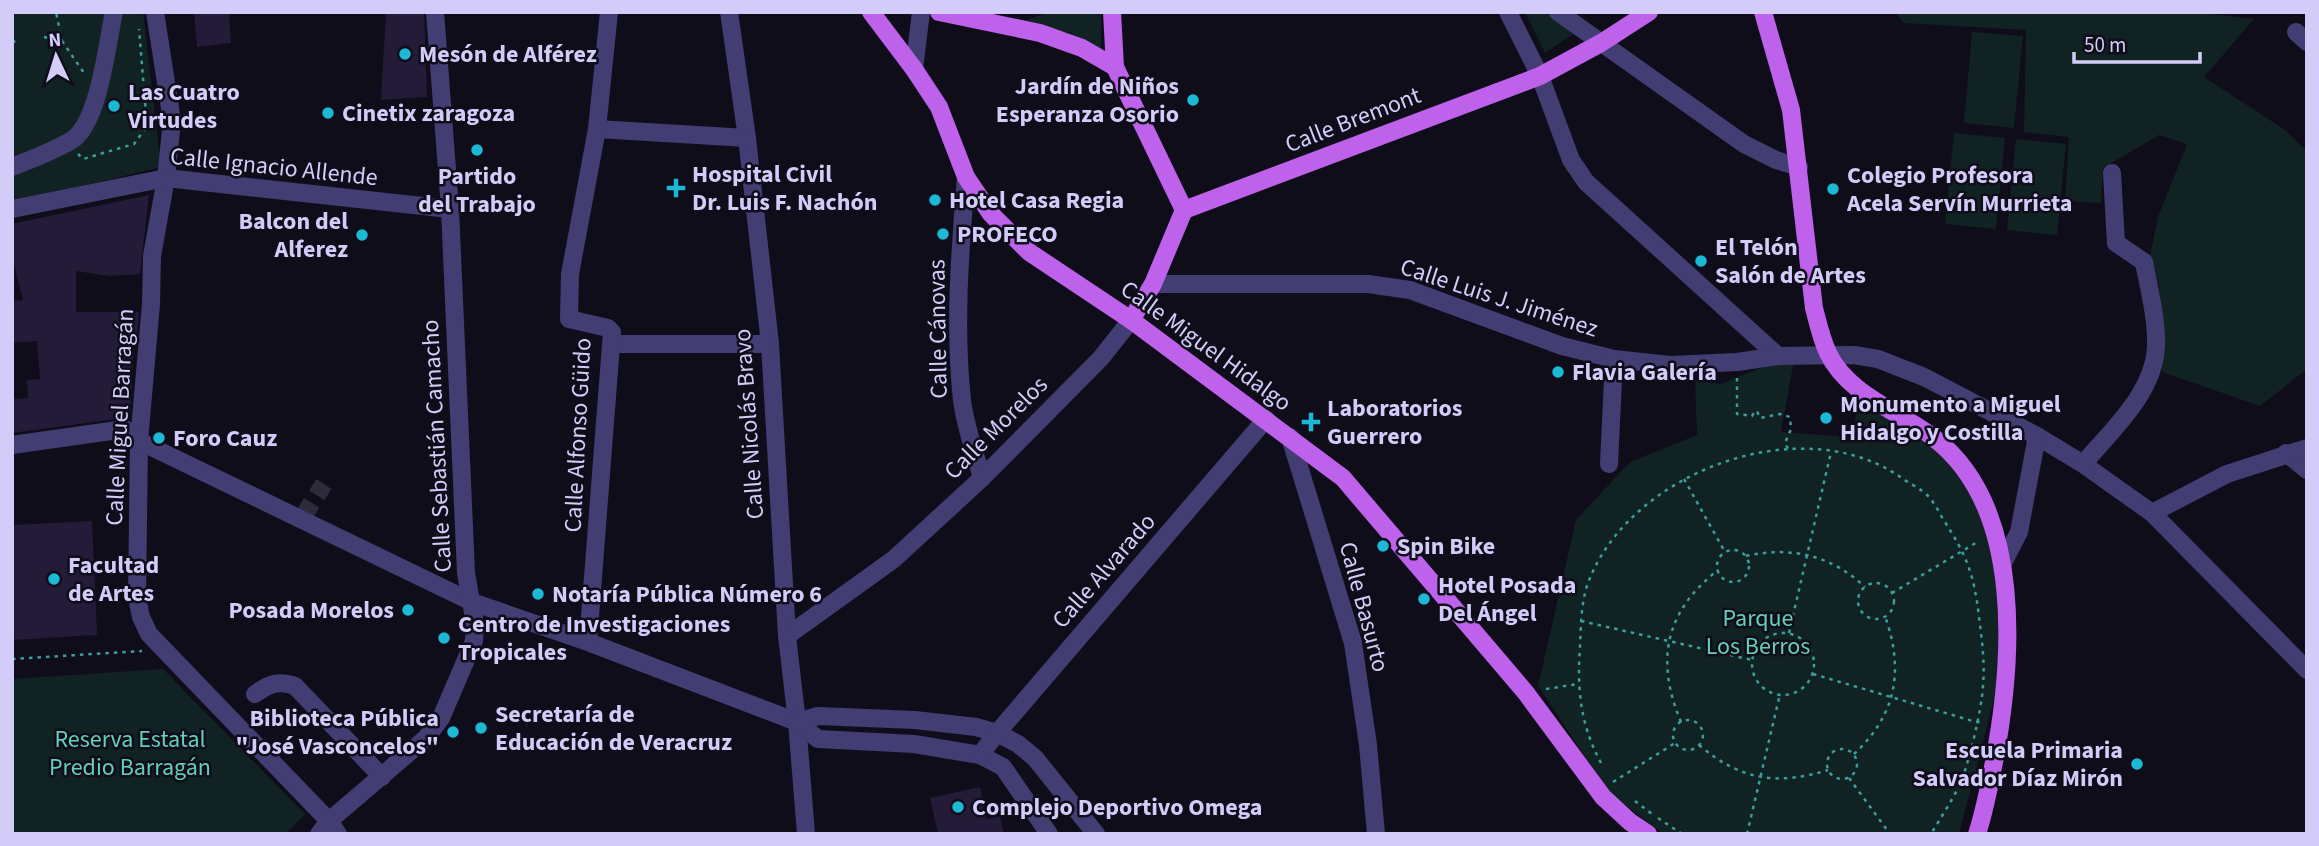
<svg xmlns="http://www.w3.org/2000/svg" width="2319" height="846" viewBox="0 0 2319 846" font-family="'Source Sans 3',sans-serif">
	<rect width="100%" height="100%" fill="#100d1a"/>
	<g fill="#112223">
		<path d="M12,12H106L87,113L61,142L12,164Z"/>
		<path d="M117,12H143L161,167L12,203V171L82,134Z"/>
		<path d="M1049,12H1101V50L1070,33L1024,21Z"/>
		<path d="M1525,12H1555L1580,29L1545,53Z"/>
		<path d="M1895,12H2194L2254,19L2204,77L2285,130L2307,151V369L2260,406L2162,372L2164,330L2159,287L2150,256L2158,217L2187,144L2159,135L2103,168L2101,203L2065,201L2069,137L2024,132L2026,30L1904,23Z"/>
		<path d="M1972,32L2023,36L2014,128L1964,123Z"/>
		<path d="M1954,133L2005,138L1996,229L1945,224Z"/>
		<path d="M2016,139L2066,144L2057,235L2007,230Z"/>
		<path d="M1768,365H1793L1781,432L1851,437L1860,398L1930,434L1988,512L2009,642L1959,834H1664L1610,794L1538,686L1576,520L1630,462L1697,435L1695,380L1721,384Z"/>
		<path d="M163,669L305,814L286,834H12L13,679Z"/>
	</g>
	<g fill="#231b38">
		<path d="M194,12H229L231,43L197,47Z"/>
		<path d="M386,12H424L427,97L381,100Z"/>
		<path d="M149,195L140,274L110,276L76,271V312H139L137,335H134L130,419L123,418L12,433V399L28,398L27,380L40,379L37,341L12,343V301L23,300L12,256V224Z"/>
		<path d="M92,521L97,635L12,640V525Z"/>
		<path d="M980,787L987,819L1000,816L1004,834H938L930,798Z"/>
	</g>
	<g fill="none" stroke-linecap="round" stroke-linejoin="round">
		<path stroke="#2d2a3b" stroke-width="18" stroke-dasharray="18 9" stroke-linecap="butt" d="M302,518L324,484"/>
		<g stroke="#3b9e9d" stroke-width="2.5" stroke-dasharray="3.5 5" stroke-linecap="butt">
			<path d="M44,37L62,41L56,12"/>
			<path d="M62,41L84,73"/>
			<path d="M12,42L18,41"/>
			<path d="M78,154L83,159L134,144L147,126L139,29"/>
			<path d="M1737,378V414L1752,416L1755,411H1757L1760,418L1780,414L1790,417L1791,429L1785,443L1788,449"/>
			<path d="M1684,479L1725,552"/>
			<circle cx="1733" cy="566" r="16"/>
			<path d="M1746,556C1791,546 1831,555 1865,587"/>
			<circle cx="1876" cy="601" r="18"/>
			<path d="M1892,593L1979,541"/>
			<path d="M1581,621L1752,660"/>
			<path d="M1789,633L1831,452"/>
			<circle cx="1783" cy="664" r="31"/>
			<path d="M12,659L142,651"/>
			<path d="M1813,674L1976,722H1984"/>
			<path d="M1546,689L1578,684"/>
			<circle cx="1688" cy="735" r="15"/>
			<path d="M1681,722C1655,660 1665,612 1718,570"/>
			<path d="M1699,745C1740,780 1777,786 1828,770"/>
			<circle cx="1842" cy="764" r="15"/>
			<path d="M1854,754C1897,714 1904,670 1885,616"/>
			<path d="M1601,763C1580,724 1577,689 1580,646C1581,624 1581,598 1590,578C1634,471 1800,410 1899,476C1908,483 1922,489 1929,497C1935,504 1939,512 1943,519C1967,556 1974,574 1979,617C1982,640 1985,663 1983,686C1982,708 1968,769 1958,788C1950,804 1940,819 1931,834"/>
			<path d="M1849,778L1890,834"/>
			<path d="M1613,782L1675,743"/>
			<path d="M1635,801L1652,814"/>
			<path d="M1658,818L1682,834"/>
			<path d="M1747,834L1780,694"/>
		</g>
		<g stroke="#423d73" stroke-width="18">
			<path d="M155,12L172,121L166,178L152,256L151,304L139,441L137,598L141,617L149,634L329,821L338,834"/>
			<path d="M729,12L747,138L770,344L787,636L797,722L806,834"/>
			<path d="M1508,12L1540,76L1571,160L1586,182L1778,356"/>
			<path d="M1558,12L1744,144L1776,160L1799,167"/>
			<path d="M2296,32L2307,42"/>
			<path d="M914,69L921,12"/>
			<path d="M597,129L747,138"/>
			<path d="M12,167C32,159 54,151 72,140C99,123 107,44 114,12"/>
			<path d="M966,177C960,251 954,326 962,400C965,426 975,453 982,478"/>
			<path d="M12,209L166,178L450,209"/>
			<path d="M1153,284H1368L1410,290L1562,346L1614,359L1670,365L1737,362L1778,356L1854,355L1878,359L1924,377L2037,436L2083,464L2152,513L2307,670"/>
			<path d="M613,344H770"/>
			<path d="M1290,437L1353,643L1368,745L1376,834"/>
			<path d="M12,445L125,429L139,441L472,602L588,642L797,722L818,739L914,744L980,755L1003,767L1049,834"/>
			<path d="M2286,453L2307,470"/>
			<path d="M1609,464L1614,359"/>
			<path d="M2083,464C2111,431 2154,393 2156,347C2157,319 2149,289 2144,262L2116,243L2112,173"/>
			<path d="M2152,513L2227,474L2307,448"/>
			<path d="M2002,565L2019,532L2037,436"/>
			<path d="M787,636L894,559L982,478L1101,358L1131,320"/>
			<path d="M588,642L612,332L608,328L569,319L570,274L597,129L609,12"/>
			<path d="M255,694C269,684 278,680 295,686L382,777"/>
			<path d="M797,722L818,716L915,720L976,727L997,733L1018,744L1035,758L1096,834"/>
			<path d="M980,755L997,733L1266,419"/>
			<path d="M319,834L329,821L426,738L441,718L474,641L475,624L466,573L450,209L435,12"/>
		</g>
		<g stroke="#be61eb" stroke-width="18">
			<path d="M871,12L914,69L939,107L966,177L991,214L1029,252L1131,320L1343,478L1526,693L1603,797L1630,822L1648,834"/>
			<path d="M939,12L1040,33L1082,48L1115,67"/>
			<path d="M1112,12L1115,67L1184,210"/>
			<path d="M1763,12L1791,110L1814,308C1818,323 1821,338 1828,353C1848,395 1899,411 1934,438C2025,508 2013,662 1994,762C1989,786 1985,810 1977,834"/>
			<path d="M1184,210L1540,76L1601,43L1649,12"/>
			<path d="M1131,320L1153,284L1184,210"/>
		</g>
	</g>
	<g fill="#1bb9d5" stroke="#100d1a" stroke-width="2.5">
		<circle cx="405" cy="54" r="7"/>
		<circle cx="1193" cy="100" r="7"/>
		<circle cx="114" cy="106" r="7"/>
		<circle cx="328" cy="113" r="7"/>
		<circle cx="477" cy="150" r="7"/>
		<path d="M672.5 177.5h7v7h7v7h-7v7h-7v-7h-7v-7h7z"/>
		<circle cx="1833" cy="189" r="7"/>
		<circle cx="935" cy="200" r="7"/>
		<circle cx="943" cy="234" r="7"/>
		<circle cx="362" cy="235" r="7"/>
		<circle cx="1701" cy="261" r="7"/>
		<circle cx="1558" cy="372" r="7"/>
		<circle cx="1826" cy="418" r="7"/>
		<path d="M1307.5 411.5h7v7h7v7h-7v7h-7v-7h-7v-7h7z"/>
		<circle cx="159" cy="438" r="7"/>
		<circle cx="1383" cy="546" r="7"/>
		<circle cx="54" cy="579" r="7"/>
		<circle cx="538" cy="594" r="7"/>
		<circle cx="1424" cy="599" r="7"/>
		<circle cx="408" cy="610" r="7"/>
		<circle cx="444" cy="638" r="7"/>
		<circle cx="481" cy="728" r="7"/>
		<circle cx="453" cy="732" r="7"/>
		<circle cx="2137" cy="764" r="7"/>
		<circle cx="958" cy="807" r="7"/>
	</g>
	<g text-anchor="middle" dominant-baseline="central" stroke-width="5" stroke-linejoin="round" paint-order="stroke">
		<g font-size="24" font-weight="bold" fill="#d3ccf8" stroke="#100d1a" text-anchor="start">
			<text x="419" y="54">Mesón de Alférez</text>
			<text x="1179" y="86" text-anchor="end">Jardín de Niños<tspan x="1179" dy="28">Esperanza Osorio</tspan></text>
			<text x="128" y="92">Las Cuatro<tspan x="128" dy="28">Virtudes</tspan></text>
			<text x="342" y="113">Cinetix zaragoza</text>
			<text x="692" y="174">Hospital Civil<tspan x="692" dy="28">Dr. Luis F. Nachón</tspan></text>
			<text x="1847" y="175">Colegio Profesora<tspan x="1847" dy="28">Acela Servín Murrieta</tspan></text>
			<text x="477" y="176" text-anchor="middle">Partido<tspan x="477" dy="28">del Trabajo</tspan></text>
			<text x="949" y="200">Hotel Casa Regia</text>
			<text x="348" y="221" text-anchor="end">Balcon del<tspan x="348" dy="28">Alferez</tspan></text>
			<text x="957" y="234">PROFECO</text>
			<text x="1715" y="247">El Telón<tspan x="1715" dy="28">Salón de Artes</tspan></text>
			<text x="1572" y="372">Flavia Galería</text>
			<text x="1840" y="404">Monumento a Miguel<tspan x="1840" dy="28">Hidalgo y Costilla</tspan></text>
			<text x="1327" y="408">Laboratorios<tspan x="1327" dy="28">Guerrero</tspan></text>
			<text x="173" y="438">Foro Cauz</text>
			<text x="1397" y="546">Spin Bike</text>
			<text x="68" y="565">Facultad<tspan x="68" dy="28">de Artes</tspan></text>
			<text x="1438" y="585">Hotel Posada<tspan x="1438" dy="28">Del Ángel</tspan></text>
			<text x="552" y="594">Notaría Pública Número 6</text>
			<text x="394" y="610" text-anchor="end">Posada Morelos</text>
			<text x="458" y="624">Centro de Investigaciones<tspan x="458" dy="28">Tropicales</tspan></text>
			<text x="495" y="714">Secretaría de<tspan x="495" dy="28">Educación de Veracruz</tspan></text>
			<text x="439" y="718" text-anchor="end">Biblioteca Pública<tspan x="439" dy="28">"José Vasconcelos"</tspan></text>
			<text x="2123" y="750" text-anchor="end">Escuela Primaria<tspan x="2123" dy="28">Salvador Díaz Mirón</tspan></text>
			<text x="972" y="807">Complejo Deportivo Omega</text>
		</g>
		<g font-size="24" fill="#d3ccf8" stroke="#100d1a">
			<text transform="translate(1353 120) rotate(-21)">Calle Bremont</text>
			<text transform="translate(274 167) rotate(6)">Calle Ignacio Allende</text>
			<text transform="translate(1499 298) rotate(18)">Calle Luis J. Jiménez</text>
			<text transform="translate(938 329) rotate(-91)">Calle Cánovas</text>
			<text transform="translate(1206 346) rotate(36)">Calle Miguel Hidalgo</text>
			<text transform="translate(120 417) rotate(-87)">Calle Miguel Barragán</text>
			<text transform="translate(749 424) rotate(-94)">Calle Nicolás Bravo</text>
			<text transform="translate(996 428) rotate(-45)">Calle Morelos</text>
			<text transform="translate(578 435) rotate(-87)">Calle Alfonso Güido</text>
			<text transform="translate(437 446) rotate(-93)">Calle Sebastián Camacho</text>
			<text transform="translate(1104 571) rotate(-49)">Calle Alvarado</text>
			<text transform="translate(1364 607) rotate(75)">Calle Basurto</text>
		</g>
		<g font-size="24" fill="#63ceb9" stroke="#100d1a">
			<text x="1758" y="618">Parque<tspan x="1758" dy="28">Los Berros</tspan></text>
			<text x="130" y="739">Reserva Estatal<tspan x="130" dy="28">Predio Barragán</tspan></text>
		</g>
	</g>
	<rect width="2319" height="846" fill="none" stroke="#d3ccf8" stroke-width="28"/>
	<g transform="translate(56 56) rotate(356)" stroke="#100d1a" stroke-width="5" paint-order="stroke">
	<path d="M0-5L12 26L0 18L-12 26Z" fill="#d3ccf8"/>
	<text y="-10" font-size="19" font-weight="bold" text-anchor="middle" fill="#d3ccf8">N</text>
	</g>
	<path d="M2074 52v10h126v-10" fill="none" stroke="#d3ccf8" stroke-width="3.5"/>
	<text x="2084" y="52" font-size="21" fill="#d3ccf8" stroke="#100d1a" stroke-width="5" paint-order="stroke">50 m</text>
</svg>
